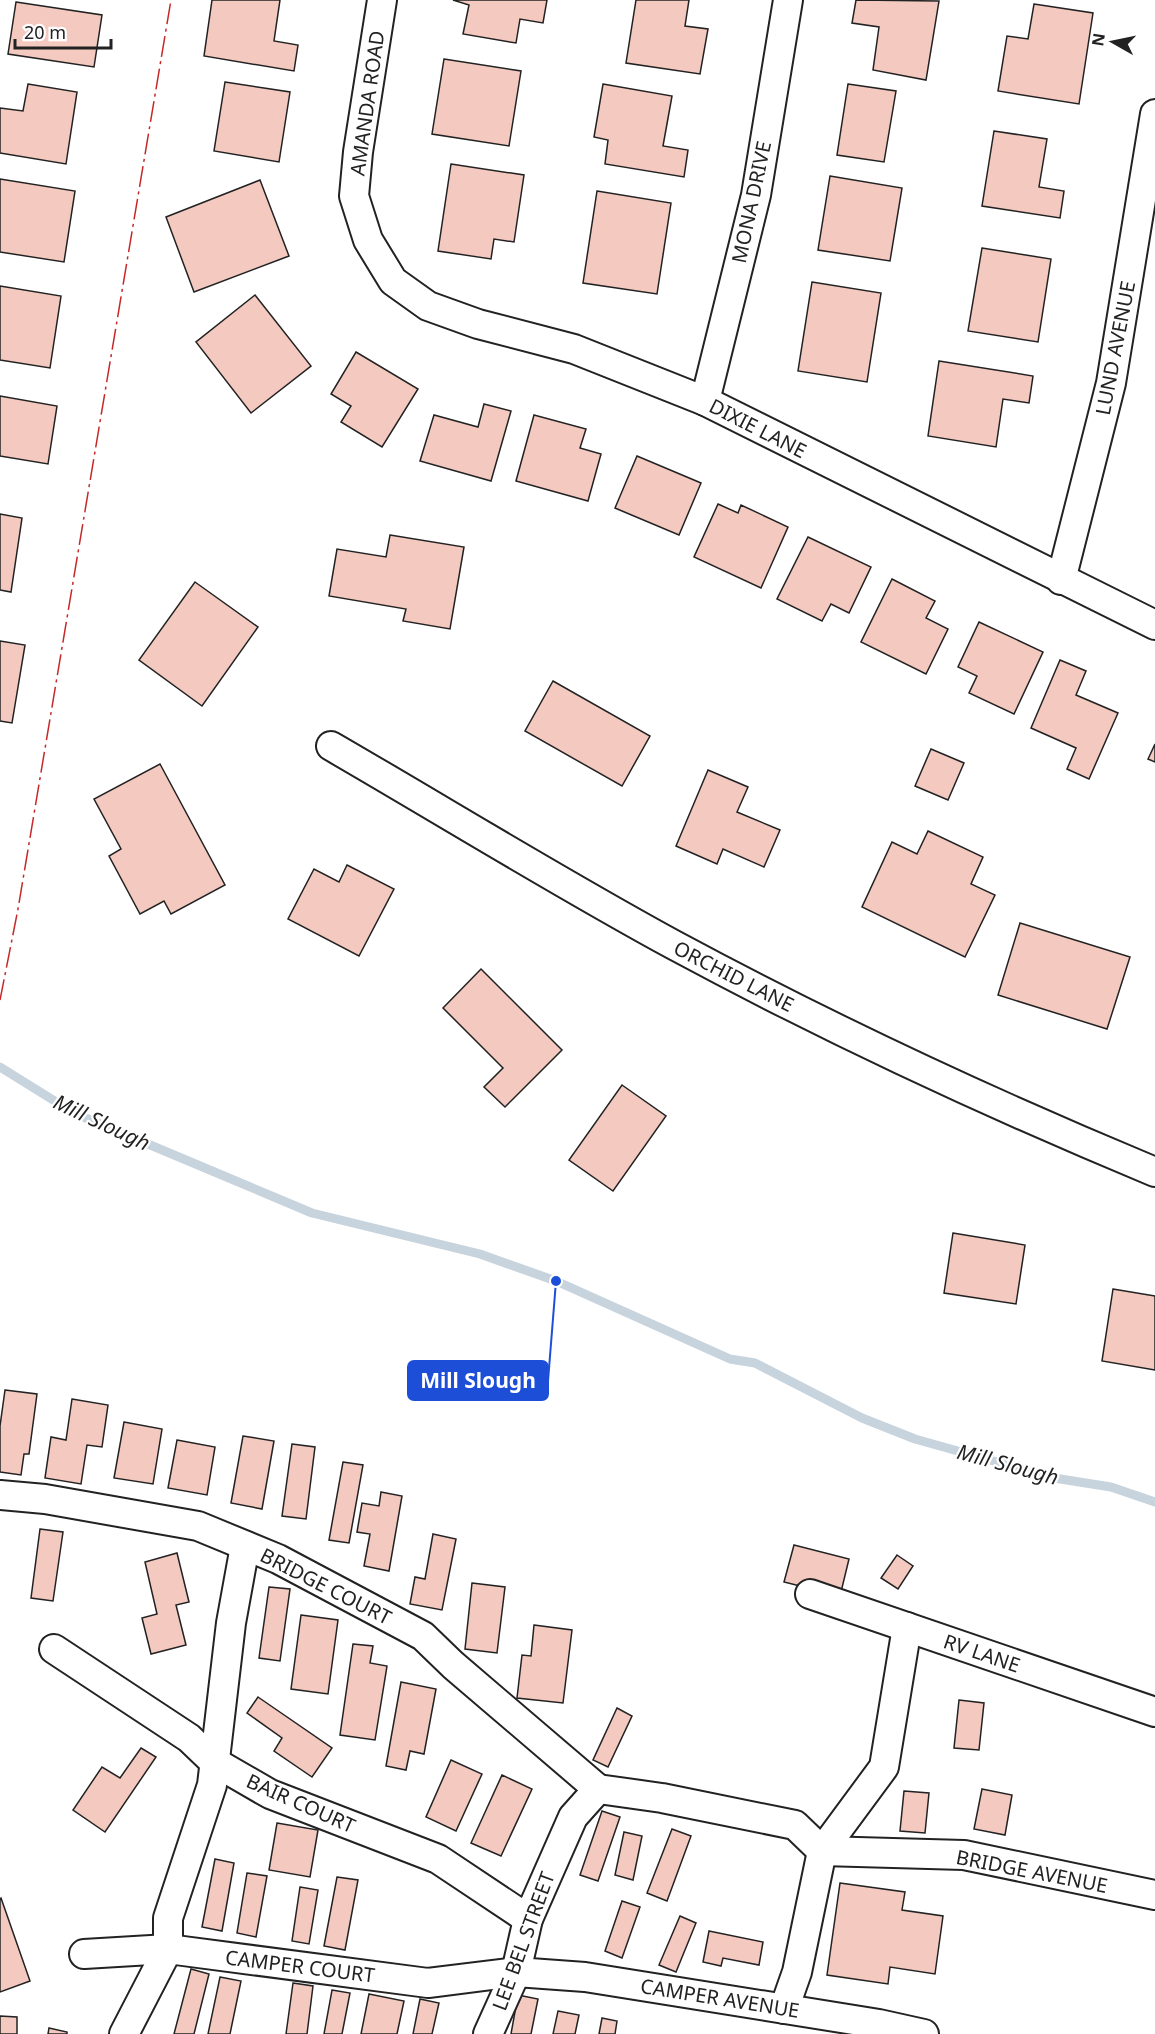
<svg xmlns="http://www.w3.org/2000/svg" width="1155" height="2034" viewBox="0 0 1155 2034" font-family="'Noto Sans',sans-serif">
	<rect width="100%" height="100%" fill="#fff"/>
	<g fill="none" stroke-linecap="round" stroke-linejoin="round">
		<path stroke="#c7d3dd" stroke-width="9" d="M0,1067L74,1113L312,1213L480,1254L556,1281L730,1359L755,1363L862,1418L915,1439L1054,1478L1111,1487L1155,1502"/>
	</g>
	<g fill="#f3c9c0" stroke="#222" stroke-width="1.5">
		<path d="M212,0H280L274,41L298,45L294,71L204,56Z"/>
		<path d="M453,0H547L543,23L520,19L516,43L463,34L469,5Z"/>
		<path d="M636,0H689L685,26L708,29L700,74L626,63Z"/>
		<path d="M856,0L939,1L926,80L873,70L879,27L852,23Z"/>
		<path d="M16,2L102,15L94,67L8,54Z"/>
		<path d="M1034,4L1093,13L1079,104L998,91L1007,36L1028,39Z"/>
		<path d="M444,59L521,71L509,146L432,134Z"/>
		<path d="M225,82L290,92L279,162L214,151Z"/>
		<path d="M28,84L77,92L66,164L0,153V108L23,111Z"/>
		<path d="M603,84L672,96L663,146L688,150L684,177L605,164L608,140L594,137Z"/>
		<path d="M848,84L896,91L884,162L837,155Z"/>
		<path d="M994,131L1047,139L1039,187L1064,191L1060,218L982,206Z"/>
		<path d="M451,164L524,175L514,242L494,239L491,259L438,251Z"/>
		<path d="M830,176L902,188L890,261L818,250Z"/>
		<path d="M0,179L75,191L64,262L0,252Z"/>
		<path d="M260,180L289,256L194,292L166,217Z"/>
		<path d="M597,191L671,203L657,294L583,283Z"/>
		<path d="M982,248L1051,259L1038,342L968,331Z"/>
		<path d="M812,282L881,293L867,382L798,371Z"/>
		<path d="M0,286L61,296L50,368L0,360Z"/>
		<path d="M255,295L311,366L251,413L196,342Z"/>
		<path d="M356,352L418,389L382,447L341,422L351,406L331,394Z"/>
		<path d="M939,361L1033,376L1029,403L1003,399L996,447L928,436Z"/>
		<path d="M0,396L57,406L48,464L0,456Z"/>
		<path d="M484,404L511,411L491,481L420,461L434,415L478,427Z"/>
		<path d="M534,415L586,429L580,448L601,454L588,501L516,481Z"/>
		<path d="M637,456L701,483L679,535L615,508Z"/>
		<path d="M718,504L738,513L741,505L788,527L761,588L694,557Z"/>
		<path d="M0,514L22,518L11,592L0,590Z"/>
		<path d="M390,535L464,547L450,629L403,621L406,609L329,596L337,549L386,557Z"/>
		<path d="M808,537L871,567L849,613L831,604L822,621L777,599Z"/>
		<path d="M892,579L935,601L926,618L948,629L926,674L861,642Z"/>
		<path d="M195,582L258,627L202,706L139,660Z"/>
		<path d="M979,622L1043,652L1014,714L969,693L977,676L958,667Z"/>
		<path d="M0,641L25,645L12,723L0,721Z"/>
		<path d="M1060,660L1086,671L1076,695L1118,713L1089,779L1067,769L1076,748L1031,728Z"/>
		<path d="M553,681L650,736L622,786L525,731Z"/>
		<path d="M1155,744V762L1148,759Z"/>
		<path d="M931,749L964,763L948,800L915,786Z"/>
		<path d="M160,764L225,885L171,914L164,901L140,914L109,856L121,849L94,799Z"/>
		<path d="M708,770L748,787L737,812L780,830L764,867L723,849L717,864L676,846Z"/>
		<path d="M928,831L983,857L971,884L995,895L965,957L862,907L892,842L917,854Z"/>
		<path d="M347,865L394,889L359,956L288,919L314,869L339,882Z"/>
		<path d="M1020,923L1130,957L1107,1029L998,995Z"/>
		<path d="M481,969L562,1050L505,1107L484,1087L503,1068L443,1008Z"/>
		<path d="M622,1085L666,1116L613,1191L569,1160Z"/>
		<path d="M953,1233L1025,1245L1016,1304L944,1293Z"/>
		<path d="M1113,1289L1155,1296V1370L1102,1361Z"/>
		<path d="M5,1390L37,1394L29,1454H24L21,1475L0,1472V1426Z"/>
		<path d="M72,1399L108,1405L102,1447L87,1445L81,1484L45,1478L51,1437L66,1440Z"/>
		<path d="M124,1422L162,1429L153,1484L114,1478Z"/>
		<path d="M243,1436L274,1441L262,1509L231,1503Z"/>
		<path d="M177,1440L215,1447L207,1495L168,1488Z"/>
		<path d="M292,1444L315,1447L306,1519L282,1516Z"/>
		<path d="M343,1462L363,1465L349,1543L329,1540Z"/>
		<path d="M381,1492L402,1496L389,1571L364,1566L370,1534L357,1532L362,1503L379,1506Z"/>
		<path d="M40,1529L63,1532L53,1601L31,1598Z"/>
		<path d="M433,1534L456,1539L442,1610L410,1604L415,1577L425,1579Z"/>
		<path d="M794,1545L849,1559L840,1596L784,1582Z"/>
		<path d="M177,1553L189,1602L176,1605L186,1645L151,1654L142,1618L157,1614L145,1562Z"/>
		<path d="M897,1555L913,1566L898,1589L881,1578Z"/>
		<path d="M472,1583L505,1587L497,1653L465,1649Z"/>
		<path d="M269,1587L290,1589L280,1661L259,1658Z"/>
		<path d="M301,1615L338,1620L328,1694L291,1689Z"/>
		<path d="M534,1625L572,1630L563,1703L517,1698L522,1655L531,1656Z"/>
		<path d="M353,1644L373,1646L370,1663L387,1666L375,1740L340,1735Z"/>
		<path d="M401,1682L436,1689L424,1754L410,1751L406,1770L386,1766Z"/>
		<path d="M258,1697L332,1748L312,1777L274,1751L282,1738L247,1713Z"/>
		<path d="M959,1700L984,1703L979,1750L954,1748Z"/>
		<path d="M617,1708L632,1716L608,1767L593,1760Z"/>
		<path d="M141,1748L156,1757L105,1832L73,1810L102,1767L120,1778Z"/>
		<path d="M451,1760L482,1774L456,1831L426,1817Z"/>
		<path d="M502,1775L532,1789L501,1856L471,1843Z"/>
		<path d="M982,1789L1012,1795L1005,1835L974,1829Z"/>
		<path d="M904,1791L929,1793L925,1833L900,1831Z"/>
		<path d="M602,1811L620,1817L598,1881L580,1875Z"/>
		<path d="M277,1823L318,1830L310,1877L269,1870Z"/>
		<path d="M672,1829L691,1836L667,1901L647,1893Z"/>
		<path d="M624,1832L642,1836L633,1880L615,1875Z"/>
		<path d="M215,1859L234,1863L222,1931L202,1927Z"/>
		<path d="M247,1873L267,1876L256,1937L237,1933Z"/>
		<path d="M337,1877L358,1880L345,1950L324,1946Z"/>
		<path d="M840,1883L905,1892L902,1910L943,1916L935,1974L890,1967L888,1984L827,1975Z"/>
		<path d="M300,1887L318,1890L309,1944L292,1941Z"/>
		<path d="M1,1898L30,1981L0,1992V1899Z"/>
		<path d="M622,1901L640,1907L622,1958L605,1951Z"/>
		<path d="M680,1916L696,1923L676,1972L659,1965Z"/>
		<path d="M709,1931L763,1942L759,1965L723,1958L721,1966L703,1962Z"/>
		<path d="M191,1969L209,1974L194,2034H174Z"/>
		<path d="M220,1977L241,1981L230,2034H208Z"/>
		<path d="M293,1983L313,1986L307,2034H286Z"/>
		<path d="M332,1990L350,1993L342,2034H324Z"/>
		<path d="M369,1994L404,2001L397,2034H361Z"/>
		<path d="M518,1995L538,1999L531,2034H511Z"/>
		<path d="M420,1999L439,2003L432,2034H413Z"/>
		<path d="M558,2011L579,2015L575,2034H553Z"/>
		<path d="M0,2016L17,2017V2034H0Z"/>
		<path d="M602,2018L617,2021L615,2034H599Z"/>
		<path d="M49,2028L67,2032V2034H48Z"/>
	</g>
	<g fill="none" stroke-linecap="round" stroke-linejoin="round">
		<defs>
			<g id="minor">
				<path d="M382,0L358,152L354,196L368,240L393,281L428,306L478,324L574,349L705,401L1155,625"/>
				<path d="M705,401L756,195L788,0"/>
				<path d="M1061,580L1111,383L1155,114"/>
				<path d="M331,746C445,812 558,882 674,945C830,1029 991,1104 1155,1172"/>
				<path d="M0,1495L45,1499L198,1526L278,1559L423,1636L453,1665L598,1789"/>
				<path d="M810,1594L1155,1712"/>
				<path d="M54,1649L189,1738L213,1761L270,1794L438,1859L528,1919"/>
				<path d="M598,1789L662,1798L795,1825L822,1851L964,1855L1155,1895"/>
				<path d="M84,1954L168,1949L428,1983L516,1972L585,1977L879,2024L924,2034"/>
				<path d="M784,2009L797,1972L822,1851L884,1767L907,1627"/>
				<path d="M124,2034L168,1949V1918L212,1785L231,1623L245,1546"/>
				<path d="M488,2034L516,1972L528,1919L573,1817L598,1789"/>
			</g>
		</defs>
		<use href="#minor" stroke="#222" stroke-width="32"/>
		<use href="#minor" stroke="#fff" stroke-width="28"/>
		<path stroke="#c62828" stroke-width="1.5" stroke-dasharray="21 4.5 3 4.5" stroke-linecap="butt" d="M0,1000L18,909L171,0"/>
	</g>
	<g text-anchor="middle" dominant-baseline="central" stroke-width="4.5" stroke-linejoin="round" paint-order="stroke">
		<g font-size="20" fill="#222" stroke="#fff">
			<text transform="translate(367 103) rotate(-82)">AMANDA ROAD</text>
			<text transform="translate(751 202) rotate(-78)">MONA DRIVE</text>
			<text transform="translate(1115 348) rotate(-79)">LUND AVENUE</text>
			<text transform="translate(758 428) rotate(27)">DIXIE LANE</text>
			<text transform="translate(734 976) rotate(27)">ORCHID LANE</text>
			<text transform="translate(326 1586) rotate(27)">BRIDGE COURT</text>
			<text transform="translate(982 1653) rotate(19)">RV LANE</text>
			<text transform="translate(301 1803) rotate(24)">BAIR COURT</text>
			<text transform="translate(1032 1871) rotate(11)">BRIDGE AVENUE</text>
			<text transform="translate(523 1941) rotate(-70)">LEE BEL STREET</text>
			<text transform="translate(300 1966) rotate(7)">CAMPER COURT</text>
			<text transform="translate(720 1998) rotate(9)">CAMPER AVENUE</text>
		</g>
		<g font-size="21" font-style="italic" fill="#222" stroke="#fff">
			<text transform="translate(102 1122) rotate(25)">Mill Slough</text>
			<text transform="translate(1008 1464) rotate(15)">Mill Slough</text>
		</g>
	</g>
	<path fill="none" stroke="#1d4ed8" stroke-width="2" d="M556 1281L548 1381"/>
	<circle fill="#1d4ed8" stroke="#fff" stroke-width="2" cx="556" cy="1281" r="6"/>
	<rect fill="#1d4ed8" stroke="#1d4ed8" stroke-width="2" x="408" y="1361" width="140" height="39" rx="6"/>
	<g font-size="21" text-anchor="middle" font-weight="bold" fill="#fff">
		<text x="478" y="1388">Mill Slough</text>
	</g>
	<g transform="translate(1113 42) rotate(279)" stroke="#ffffff" stroke-width="4.5" paint-order="stroke">
	<path d="M0-4.5L10 22L0 15L-10 22Z" fill="#222222"/>
	<text y="-9" font-size="16" font-weight="bold" text-anchor="middle" fill="#222222">N</text>
	</g>
	<path d="M15 39v9h96v-9" fill="none" stroke="#222222" stroke-width="3"/>
	<text x="24" y="39" font-size="18" fill="#222222" stroke="#ffffff" stroke-width="4.5" paint-order="stroke">20 m</text>
</svg>
